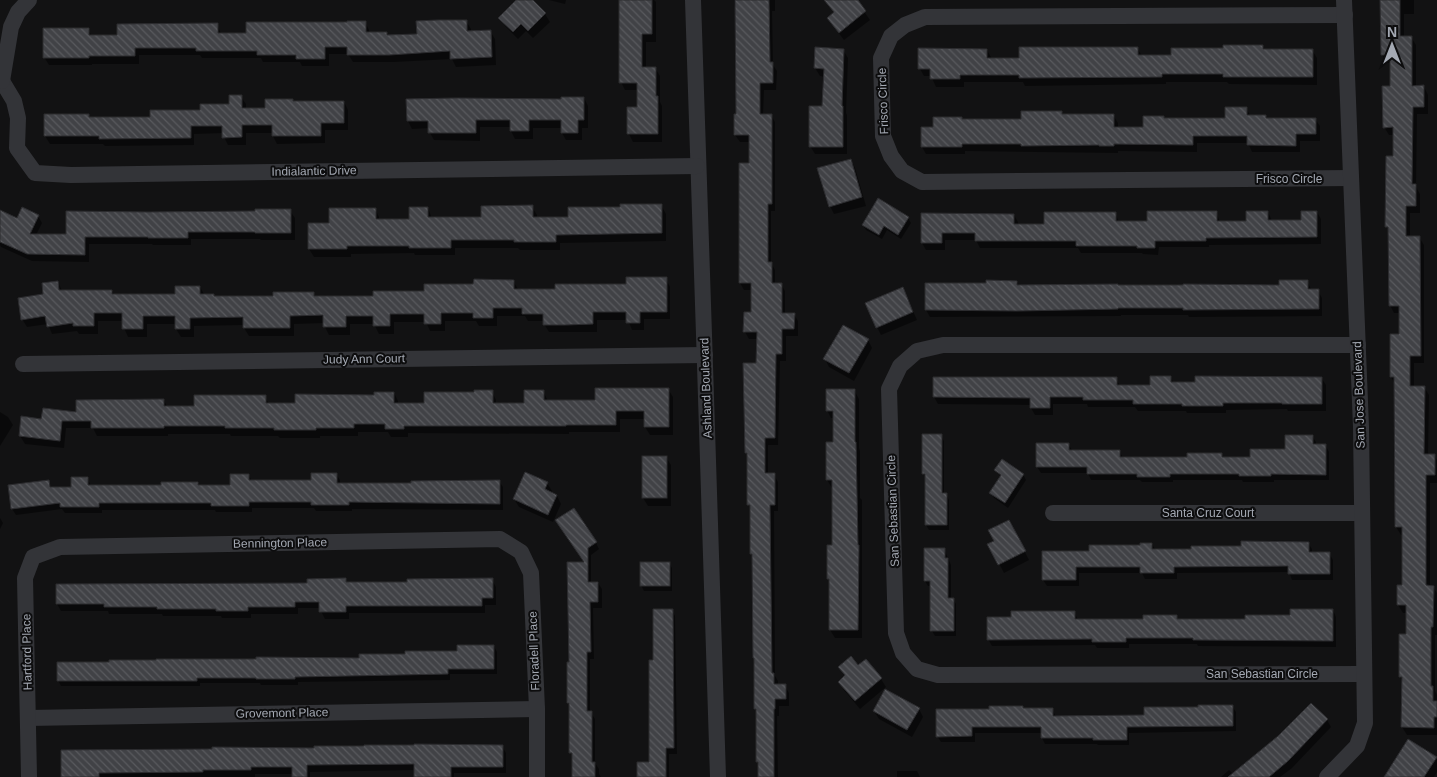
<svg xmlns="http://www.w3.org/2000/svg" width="1437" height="777" viewBox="0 0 1437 777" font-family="Helvetica,sans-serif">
	<defs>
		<pattern id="building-back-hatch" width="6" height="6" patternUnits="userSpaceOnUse" patternTransform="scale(1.25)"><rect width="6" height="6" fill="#414246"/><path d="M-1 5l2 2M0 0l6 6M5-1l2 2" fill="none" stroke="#595a5e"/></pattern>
	</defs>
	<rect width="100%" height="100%" fill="#121213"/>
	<g fill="#0007">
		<path d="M518,0H532L545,14L550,22L533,38L526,31L518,39L505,26L500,18Z"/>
		<path d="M549,0H566L565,4Z"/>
		<path d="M620,0H654L656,2V42H646V68H655L660,76V102L662,106V142H633L629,134L638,109V90H625L621,82Z"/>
		<path d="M734,0H775V11H772L773,65L777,71L776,90H764L763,115H771L775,122V211H771V263L775,270V284H781L785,291V314H794L798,321V336H786V361H780L778,445H768V475H774L778,482V511H774L775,676L778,681V686H785L789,693V706H779V716H777L778,777H759V765L757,762V712L755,709L753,558L751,554V508L749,504V456L746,452L758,364V339H749L745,332L753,314V290H744L740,283L750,164V142H740L735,135L737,115L736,9L734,4Z"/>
		<path d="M828,0H856L870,20L844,40L828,19L835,13L826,1Z"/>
		<path d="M1382,0H1414V14H1404V37H1411L1416,45V87H1424L1428,95V114H1417L1416,187L1420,194V213H1410V237H1419L1424,245V363H1414V387H1424L1429,395L1428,455H1434L1437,460V483H1430V587H1433L1437,593V635H1435V691L1437,695V735H1407L1402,727L1403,682L1400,677L1407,636V613H1403L1398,605L1403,587V535H1401L1396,527L1395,384L1391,377L1400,336V313H1394L1390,305L1389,231L1387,227L1394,157V135H1389L1384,127L1391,87V63H1387L1382,55Z"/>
		<path d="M466,21L471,29V32L490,31L495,39L496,65L456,67L452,59L394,62H353L348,54H329V66H302L300,62H263L261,58H202L200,55H139V64H92V65H49L44,57L88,30L92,36L118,37L217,24L221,34H248L365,22L369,30V34H387L388,36L418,35Z"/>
		<path d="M1263,47L1265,50H1312L1317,58V85L1229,84L1227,82H1166V84L1025,86L1023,82H964V87H936L931,76H924L920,69L987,50L992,59H1020L1137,48L1142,56H1172L1224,49Z"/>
		<path d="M816,49L843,50L848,58L846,113L847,115V154H815L810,146L823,107L825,77L820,76L815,68Z"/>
		<path d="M241,97L246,104V109H266L293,100L294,102H344L348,110V130H325V143L277,144L273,136V133H246V145H228L224,137V133L194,134V145L105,146L103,144H50L45,136V115H88L90,119H151L230,105Z"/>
		<path d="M584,98L588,106V128H582V140H566L562,133V128H533V139H515L511,131V127H480V141L434,140L430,133V128L412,129L408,121L562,100Z"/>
		<path d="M1246,108L1250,115L1266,117L1267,119H1315L1320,126V141H1300V152H1252L1248,143H1197V152L1118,151V153L965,151V154H926L922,147L934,128L962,120H1022L1062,112L1063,115H1113L1118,123V128H1145L1164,119H1226Z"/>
		<path d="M851,160L855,168L866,206L834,214L830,206Z"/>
		<path d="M661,205L666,214V241L560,243V250H520L518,248H455V255H415L414,253L351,254V257H314L309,249L331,224L375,209L379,217V220H411L428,208L432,219H482L532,207L537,215V218H569L621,208Z"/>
		<path d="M0,211L18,219L38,216L42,223L36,235H67L148,213L290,211L295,218V240H261L260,239H191V245H153L152,244H89V262L32,261L1,247L0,245Z"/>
		<path d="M1216,212L1220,222H1247L1268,212L1272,221H1302L1317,212L1321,219V244L1209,245V247H1159L1158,255L1143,254L1142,253H1081L1078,248H980L976,240H945V250H926L922,243V214L1014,215L1018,222V226H1045L1115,213L1119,222H1149Z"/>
		<path d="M908,218L911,223L901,239L887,230L882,239L866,230L863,225Z"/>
		<path d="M666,279L670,287V319H644V330H632L628,320H597V332H549L544,324V321H528L525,316H497V326H479L476,321H445V331H430L426,322H394V334H379L374,324H350V335H329L325,327V323L294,324V336H249L244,328V325L194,326V337H181L176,329V324H147V337H128L124,328V321H98V334H79L77,331L52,334L48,324L27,327L22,319L57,282L62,290L112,291L114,295H176L200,287L205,296L214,297H274L313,293L316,297H374L513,281L518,289L556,291L628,285Z"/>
		<path d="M1307,281L1312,291H1318L1322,298V316L1189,317L1188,315H1121V316L930,317L926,310V284H987L1017,282L1019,286H1281Z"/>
		<path d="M903,289L917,320L881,335L877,327Z"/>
		<path d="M868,340L872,348L854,381L829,367L825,359Z"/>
		<path d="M1170,377L1174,383L1322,379L1326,385V411H1288L1287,409L1226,410V413H1187L1186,411H1138L1135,407H1088L1087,404H1053V415H1035L1031,408V405L938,404L934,397L1116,379L1120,386H1152Z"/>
		<path d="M668,389L673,397V435H650L645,427V419H620V432H569V434L408,433V437H391L388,432H358V436H320V438H280L278,436H231L230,434H168V436H97L93,428H66L64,448L25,444L20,436L22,418L43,420L78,413L164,400L167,407H195L265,397L269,404H296L394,393L398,401V404H425L492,392L496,400V404H525L543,391L548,401H596Z"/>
		<path d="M854,390L859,399V448L860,451V498L862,500V638H835L830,630V581L828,578L833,546V488H832L827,480L835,443V418H831L827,410Z"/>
		<path d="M0,412L8,417L13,425L0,446Z"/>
		<path d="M941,436L944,441V494H946L949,500V530H929L926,525V479L924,474Z"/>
		<path d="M1312,436L1316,442V446H1326L1329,452V480H1274V482H1243L1242,480H1173V482H1142L1140,480H1091L1088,473H1041L1037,467L1068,444L1072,450L1120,452L1123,458H1188L1221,454L1224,458H1251L1286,450Z"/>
		<path d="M666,457L671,465V506H648L643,498Z"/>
		<path d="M996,470L1023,474L1026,480L1008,508L994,498L991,493L1001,477Z"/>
		<path d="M336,474L340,480V485L499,481L503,487V510L352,509V511H316L314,508H252V512H216L215,510H102V513H65L62,509L16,515L12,509L48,482L52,488H72L87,478L91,486H162L197,483L199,486H231L249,476L252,481H312Z"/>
		<path d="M547,483L552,491L551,493L557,496L561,504L553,522L519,507L514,499Z"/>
		<path d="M0,518L3,523L0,529Z"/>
		<path d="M561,527L596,543L599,549L591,555V583H598L602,589V608H593L594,659H590V713H591L595,719V763L599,769V774L601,777H573V756L571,752V706L568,703L570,663L585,564Z"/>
		<path d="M1013,529L1029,560L1004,573L989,544Z"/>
		<path d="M1308,543L1312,549V553H1329L1333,560V580H1292L1289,572L1177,573V579H1145L1142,573H1079V586H1047L1043,580V553H1090L1152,544L1156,551Z"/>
		<path d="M944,549L951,565V599H953L956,604V636H935L932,631V586H928L925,581Z"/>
		<path d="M669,563L672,568V591H644L641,585Z"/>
		<path d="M345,580L347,583H408L492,580L496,587V605H485V613H349V619H325L321,611V608H298V614H251V618H222L221,616H163L162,614H109L108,611H61L57,604L309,585Z"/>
		<path d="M672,610L675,616L677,754H669V777H638L651,763L654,661Z"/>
		<path d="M1333,610L1336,617V647L1198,646L1197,644H1129V648H1097L1095,645L992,646L988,639L1012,618L1074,612L1078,620H1144L1176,617L1178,620H1246L1291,616Z"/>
		<path d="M494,646L497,652V674H450V680L298,682V685H261L260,683H200V686H61L58,680L459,653Z"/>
		<path d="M865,660L881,679L886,687L860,709L844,690L840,682L846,677L840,667H858Z"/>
		<path d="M1232,706L1236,712V731L1129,733V745H1098L1097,744H1045L1042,738V733H975V742H941L937,736L990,710L1023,708L1024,709H1052L1056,717L1145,716L1199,708Z"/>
		<path d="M919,709L923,717L912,737L879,719L874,711Z"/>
		<path d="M1327,720L1331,727L1292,768L1280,777H1221L1229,770L1233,774Z"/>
		<path d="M502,746L506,753V773H454V777H415V770L310,772V777H294V774H255V777H62L315,749Z"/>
		<path d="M1436,758L1437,760V772L1434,777H1386Z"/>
		<path d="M897,771H917L920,777H897Z"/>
	</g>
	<g fill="url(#building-back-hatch)" stroke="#2c2c2f">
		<path d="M516,0H533L546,13L528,31L521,24L513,32L498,18Z"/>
		<path d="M619,0H652V34H642V67H656V96H658V134H627V107H637V83H619Z"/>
		<path d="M735,0H769L770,62H773V83H760V114H772V204H768V262H772V283H782V313H795L794,329H782V354H776L775,438H765V473H775V505H770L772,673H774V684H786V699H775V709H774V777H758V762H756V709H754V658H753L752,554H750V505H747V453H745L743,363H756L757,332H743L744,312H751V283H739V163H749V135H734V114H736Z"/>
		<path d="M824,0H858L866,11L839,33L827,18L834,12Z"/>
		<path d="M1380,0H1400V36H1412V86L1424,85V107H1413L1412,184H1416V206H1406V236H1420L1421,356H1410V386H1425L1424,454H1435V475H1426V585L1434,586L1433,627H1431V686H1433V701H1437V717H1434V728L1401,727L1402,677H1399V634H1406V605H1397V585H1402V527H1395L1394,377H1390V334H1399V306H1389L1388,227H1385L1386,156H1393V127L1383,128L1382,86H1390V55H1381Z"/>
		<path d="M438,20H467V31L491,30L492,57L450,59V51L389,55H347V47H325V59H296V55H257V51H196V48H135V56H89V58H43V28H89V35H117V24L218,23V33H246V22H347V21H366V32H387V35L417,34L416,21Z"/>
		<path d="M1223,45H1263V49H1313V77H1223V74H1162V77L1019,78V75H960V79H930V69H918V48L987,49V58H1019V47H1138V55H1171V48H1223Z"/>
		<path d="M815,47L844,49L842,106H843V147H809V106H822L824,69L814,68Z"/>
		<path d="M229,95H242V108H265V99H293V101H344V123H321V136H272V125H242V137L222,138V126H191V138L99,139V136H44V114H89V117H150V110H200V104H229Z"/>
		<path d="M561,97H584V120H578V133H561V120H529V131H510V120H476V133H428V121H407L406,99L456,98L561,99Z"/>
		<path d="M1225,107H1247V115H1266V118H1316V134H1296V146L1247,145V136H1193V145L1114,144V146H1099V145L1021,146V144H962V147H921V127H933V117H962V119H1021V111H1062V114H1114V127H1143V116H1164V118H1225Z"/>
		<path d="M851,159L862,197L829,207L817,168Z"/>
		<path d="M878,198L909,217L898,235L884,226L879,235L862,225Z"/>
		<path d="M620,204H662V233L556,235V242H514V240H451V248H409V246H347V249H308V223H329V208H376V219H409V207H428V217H481V206L533,205V217H568V207H620Z"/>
		<path d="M22,207L39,215L30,234H66V211L148,212L255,211V209H291V233H255V232H188V238H148V237H85V255L27,254L0,242V210L17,218Z"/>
		<path d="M1147,211H1217V221H1246V211H1268V220H1301V211H1317V237L1206,238V241H1155V248H1137V246H1076V241H975V233H942V243H921V213L1014,214V224H1044V212H1116V221H1147Z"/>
		<path d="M626,277H667V312H640V323H626V312H593V324L565,325H543V314H522V308H493V318H473V313H441V324H424V314H390V326H373V316H346V327H323V315L290,316V328H243V317L190,318V329H175V316H143V329H122V313H94V326H73V323L47,327L45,316L21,320L18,298L43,294L42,283L58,281L59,290H112V294H175V286H200V294H214V296H273V292H314V296H373V291H424V284H473L474,279L514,280V289H555V284H626Z"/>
		<path d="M986,280L1017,281V285L1118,284V285H1183V284L1279,285V280H1308V289H1319V309L1183,310V308H1118V309L1017,311L925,310V283H986Z"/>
		<path d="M903,287L913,312L876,328L865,303Z"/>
		<path d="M843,325L869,339L849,373L823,359Z"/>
		<path d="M1150,376H1171V382H1195V376L1322,377V404H1282V403H1223V406H1182V404H1133V400H1083V397H1050V408H1030V398L933,397V377H1117V385H1150Z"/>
		<path d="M595,388H669V427H644V411H616V425H566V426H404V429H385V424H354V428H316V430H274V428H225V426H164V428H91V421H62L60,441L19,436L21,416L41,419L43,408L76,412V400L164,399V406H194V395H266V403H295V394L374,395V392H394V403H424V392H474V390H493V403H524V390H544V400H595Z"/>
		<path d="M826,389H855V442H856L858,545H859L858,630H829V579H827V545H832V480H826V442H833V411H826Z"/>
		<path d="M922,434H942V493H947V525H925V474H922Z"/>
		<path d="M1285,435H1313V444H1326V475L1271,474V476H1239V474H1170V477H1137V474H1087V467H1036V443H1069V450H1120V457H1187V453H1222V457H1250V449H1285Z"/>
		<rect x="642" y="456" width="25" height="42"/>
		<path d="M1002,459L1024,474L1005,503L989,493L1001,475L994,470Z"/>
		<path d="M525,472L548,482L545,489L557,495L548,515L513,499Z"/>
		<path d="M311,473H337V483H411V481L500,480V504L349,502V505H311V502H249V506H211V503H99V507H60V503L11,509L8,485L49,480L50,487H71V477H88V485H161V482H198V485H230V474H249V480H311Z"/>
		<path d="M574,508L597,542L588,548V582H598V602H590L591,652H587V711H592V762H595V777H572V753H569V703H567V662H569L567,562H584L555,520Z"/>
		<path d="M1009,520L1026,551L998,565L987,544L994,541L988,530Z"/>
		<path d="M1241,541L1309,542V552H1330V574H1288V566L1174,567V573H1140V567H1076V580H1042V551H1089V545H1140V543H1152V549H1191V546H1241Z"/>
		<path d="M924,548H945V558H948V598H954V631H930V581H924Z"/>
		<rect x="640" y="562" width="30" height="24"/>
		<path d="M346,578V582H407V579L493,578V598H482V606H346V612H319V602H295V607H248V611H216V609H157V607H104V604H56V584L307,583V579Z"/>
		<path d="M653,609H673L674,748H666V777H637V762H649V660H653Z"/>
		<path d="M1290,609H1333V641L1193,640V638H1126V642H1092V639L987,640V617H1011V611H1075V619H1143V615H1177V619H1245V615H1290Z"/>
		<path d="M457,645H494V669H448V674L295,677V679H256V678H197V681H57V662H109V660H156V659H256V657L359,658V654H405V651H457Z"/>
		<path d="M851,656L858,665L866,659L882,678L855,701L838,682L845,675L838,667Z"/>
		<path d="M885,689L920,708L907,730L873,711Z"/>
		<path d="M1311,703L1328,719L1288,761L1269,777H1228L1278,736Z"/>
		<path d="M1198,705H1233V726L1127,727V740H1093V738H1041V727H972V736L936,737V709H989V706H1023V708H1053V716L1144,715V707H1198Z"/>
		<path d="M1408,739L1437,757L1424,777H1384Z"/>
		<path d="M414,744L503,745V767H451V777H414V764L307,765V777H292V767H251V770H203V772L99,773V777H61V750L212,749V747L314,748V746H364V745H414Z"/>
	</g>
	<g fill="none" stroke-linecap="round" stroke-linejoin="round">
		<g stroke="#333438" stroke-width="16">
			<path d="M693,0C700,259 712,518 718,777"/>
			<path d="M1345,15L925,17L905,25L891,36L881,58L883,136L891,156L902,171L922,182L1351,178"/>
			<path d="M0,81H2L14,101L18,118L17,148L35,173L71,175L697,166"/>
			<path d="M2,81L11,27L18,12L29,0"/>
			<path d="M1358,345H943L917,351L900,366L889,389L896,633L903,653L917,669L938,675L1364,674"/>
			<path d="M23,364L705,355"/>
			<path d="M1053,513H1362"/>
			<path d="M28,718L537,709"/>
			<path d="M29,777L25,578L33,557L60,547L500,539L521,552L531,573L537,709V777"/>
			<path d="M1327,777L1357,746L1365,723L1361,427L1344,0"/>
		</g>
	</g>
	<g text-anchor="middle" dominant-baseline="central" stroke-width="4" stroke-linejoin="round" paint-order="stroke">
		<g font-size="12" fill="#a4a9b3" stroke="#0d0d0e">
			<text transform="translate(883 101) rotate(-92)">Frisco Circle</text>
			<text transform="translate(314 171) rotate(-1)">Indialantic Drive</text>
			<text x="1289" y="179">Frisco Circle</text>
			<text transform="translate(364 359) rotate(-1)">Judy Ann Court</text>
			<text transform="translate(706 388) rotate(-92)">Ashland Boulevard</text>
			<text transform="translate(1359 395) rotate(-92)">San Jose Boulevard</text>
			<text transform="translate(893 511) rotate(-92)">San Sebastian Circle</text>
			<text x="1208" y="513">Santa Cruz Court</text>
			<text transform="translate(280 543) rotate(-1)">Bennington Place</text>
			<text transform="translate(534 651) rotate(-92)">Floradell Place</text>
			<text transform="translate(27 652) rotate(-91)">Hartford Place</text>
			<text x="1262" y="674">San Sebastian Circle</text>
			<text transform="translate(282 713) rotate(-1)">Grovemont Place</text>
		</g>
	</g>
	<g transform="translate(1392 45)" stroke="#0d0d0e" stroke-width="4" paint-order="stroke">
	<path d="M0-4L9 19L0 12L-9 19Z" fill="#a4a9b3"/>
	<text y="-8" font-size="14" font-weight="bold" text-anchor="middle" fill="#a4a9b3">N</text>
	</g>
</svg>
